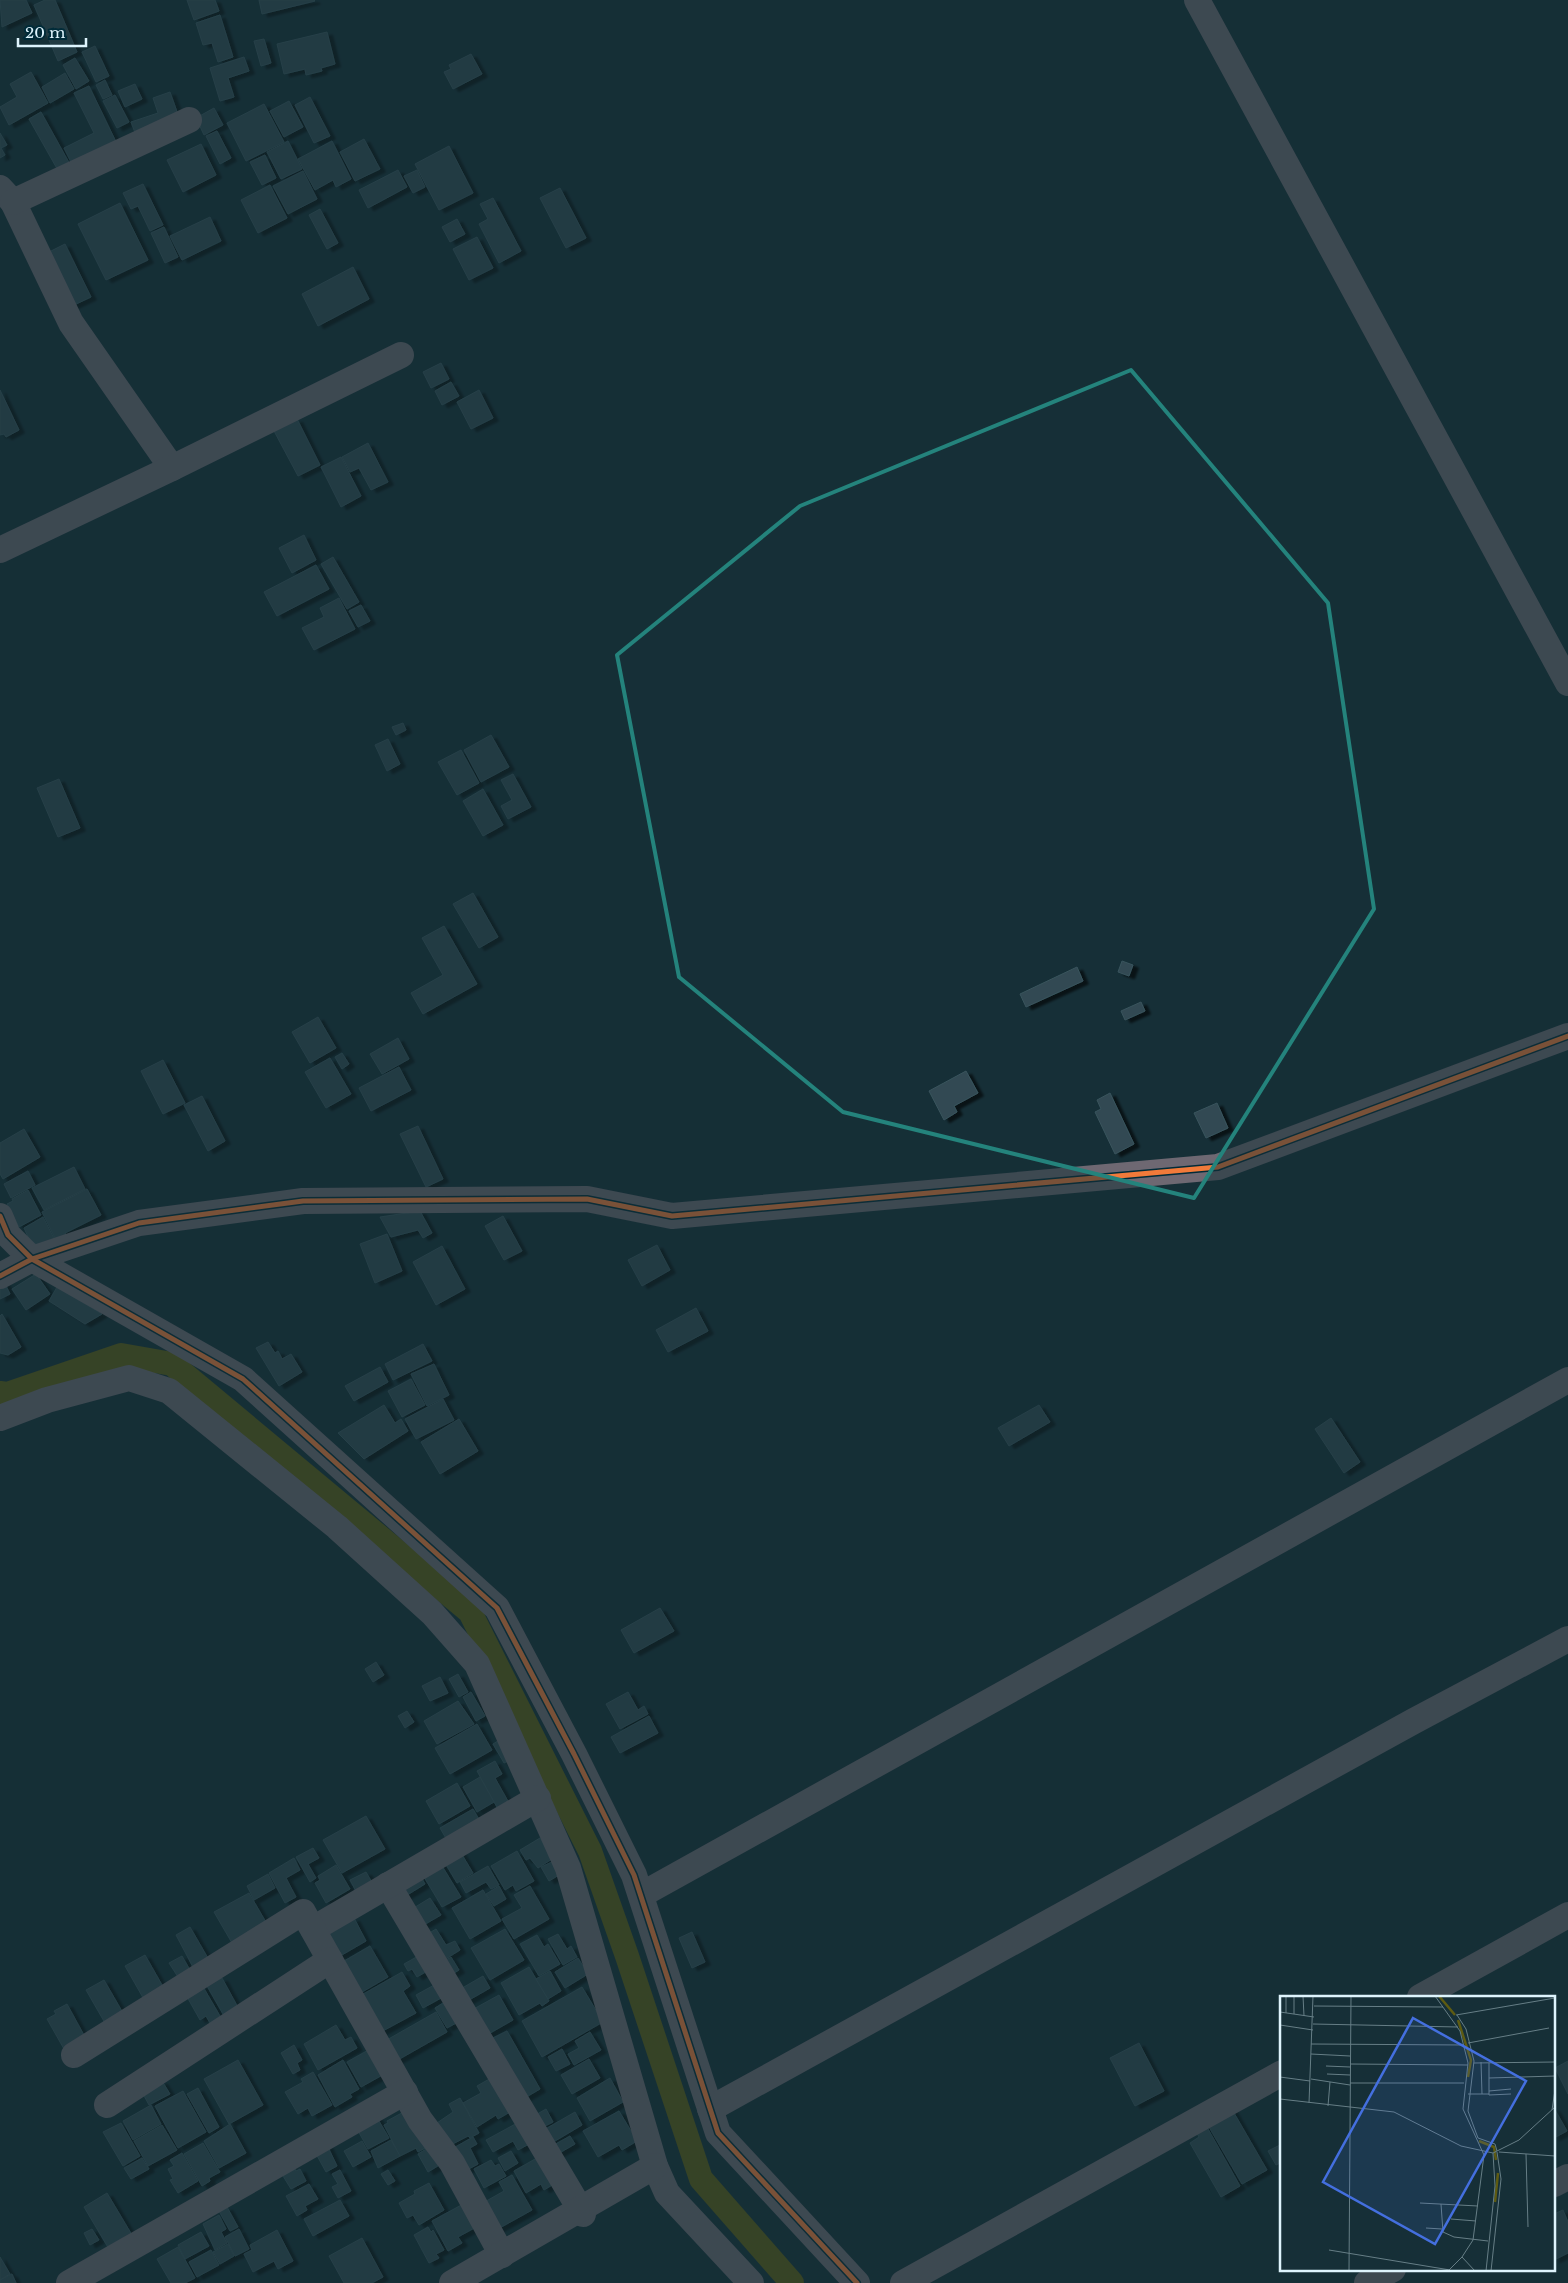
<svg xmlns="http://www.w3.org/2000/svg" width="1568" height="2283" viewBox="0 0 1568 2283" font-family="'Libre Baskerville',serif">
	<defs>
		<filter id="shadow"><feDropShadow dx="5.5" dy="3" stdDeviation="1" flood-color="#0009"/></filter>
	</defs>
	<rect width="100%" height="100%" fill="#162f37"/>
	<g fill="none" stroke-linecap="round" stroke-linejoin="round">
		<path stroke="#5e5b12" stroke-width="24" d="M0,1393L7,1394L121,1355L172,1364L470,1612L590,1851L627,1956L701,2179L792,2283"/>
	</g>
	<g fill="#324a52" stroke="#39545d" filter="url(#shadow)">
		<path d="M0,0H26L32,13L2,27Z"/>
		<path d="M45,0H55L77,52L58,61L34,5Z"/>
		<path d="M187,0H215L219,11L194,20Z"/>
		<path d="M259,0H314L315,1L262,14Z"/>
		<path d="M220,15L233,57L218,62L212,43L203,45L196,23Z"/>
		<path d="M327,32L335,64L321,68L322,71L306,75L305,69L284,74L277,44Z"/>
		<path d="M264,39L271,63L261,66L254,41Z"/>
		<path d="M95,46L109,76L96,82L82,52Z"/>
		<path d="M471,54L482,74L453,89L444,72L451,69L449,65Z"/>
		<path d="M244,57L249,71L228,78L234,97L220,101L210,68Z"/>
		<path d="M75,58L89,81L76,89L63,65Z"/>
		<path d="M31,72L48,103L9,125L0,107L17,97L10,84Z"/>
		<path d="M65,73L74,89L50,103L42,87Z"/>
		<path d="M105,80L112,95L103,99L96,85Z"/>
		<path d="M135,84L142,99L125,107L118,91Z"/>
		<path d="M89,86L118,146L74,168L64,148L94,133L74,93Z"/>
		<path d="M170,92L181,123L137,138L131,122L158,113L153,98Z"/>
		<path d="M115,95L129,122L117,128L103,101Z"/>
		<path d="M310,97L330,136L314,143L295,105Z"/>
		<path d="M289,101L303,127L284,137L270,111Z"/>
		<path d="M264,104L284,142L246,161L227,123Z"/>
		<path d="M214,108L223,125L204,135L196,118Z"/>
		<path d="M41,112L72,168L60,174L29,119Z"/>
		<path d="M217,131L231,158L220,164L206,136Z"/>
		<path d="M0,133L7,145L1,148L5,155L0,158Z"/>
		<path d="M364,139L380,169L355,181L340,152Z"/>
		<path d="M288,141L302,169L281,179L267,152Z"/>
		<path d="M332,141L351,179L336,187L333,180L315,190L298,159Z"/>
		<path d="M201,144L216,175L183,192L167,160Z"/>
		<path d="M449,146L473,193L439,210L415,164Z"/>
		<path d="M265,155L276,178L262,185L250,162Z"/>
		<path d="M398,170L407,187L368,208L359,190Z"/>
		<path d="M417,170L425,187L413,193L404,176Z"/>
		<path d="M303,171L317,199L288,214L273,186Z"/>
		<path d="M143,184L163,225L150,231L138,206L131,209L123,193Z"/>
		<path d="M270,185L287,218L258,233L241,200Z"/>
		<path d="M560,188L586,238L566,248L540,198Z"/>
		<path d="M493,198L521,251L499,263L479,224L488,219L480,204Z"/>
		<path d="M120,203L148,260L106,280L78,224Z"/>
		<path d="M320,209L338,243L327,249L309,215Z"/>
		<path d="M210,217L221,241L182,260L170,236Z"/>
		<path d="M457,219L465,234L450,242L442,227Z"/>
		<path d="M164,227L178,257L165,263L151,233Z"/>
		<path d="M477,237L493,268L469,280L453,249Z"/>
		<path d="M65,244L91,297L72,306L47,253Z"/>
		<path d="M353,267L369,299L318,326L302,294Z"/>
		<path d="M441,363L449,379L431,388L423,372Z"/>
		<path d="M451,382L459,396L442,405L435,391Z"/>
		<path d="M0,390L19,430L6,437L4,434L0,435Z"/>
		<path d="M479,390L493,418L471,429L457,402Z"/>
		<path d="M297,419L320,465L298,476L274,431Z"/>
		<path d="M368,443L388,482L371,490L359,468L350,472L342,457Z"/>
		<path d="M341,457L361,496L341,507L321,467Z"/>
		<path d="M304,535L316,560L292,573L279,548Z"/>
		<path d="M333,557L359,602L347,609L321,564Z"/>
		<path d="M316,565L329,589L277,616L264,592Z"/>
		<path d="M339,598L355,629L314,650L302,628L324,617L320,608Z"/>
		<path d="M361,605L370,621L358,627L349,611Z"/>
		<path d="M403,723L406,730L396,735L392,727Z"/>
		<path d="M491,735L509,767L481,782L464,750Z"/>
		<path d="M388,739L400,764L387,771L375,745Z"/>
		<path d="M461,750L479,783L457,795L438,762Z"/>
		<path d="M513,774L531,807L508,819L501,806L512,800L501,780Z"/>
		<path d="M59,779L80,828L58,837L37,788Z"/>
		<path d="M483,789L503,825L483,836L463,801Z"/>
		<path d="M473,893L498,937L479,948L453,904Z"/>
		<path d="M444,926L477,984L423,1014L411,993L443,975L422,938Z"/>
		<path d="M1122,961L1133,965L1129,976L1118,972Z"/>
		<path d="M1077,967L1083,981L1026,1007L1020,994Z"/>
		<path d="M1141,1002L1145,1011L1125,1020L1121,1011Z"/>
		<path d="M318,1017L336,1048L310,1063L292,1032Z"/>
		<path d="M398,1038L409,1059L382,1074L370,1054Z"/>
		<path d="M342,1053L349,1064L342,1069L335,1057Z"/>
		<path d="M330,1058L351,1094L326,1108L305,1072Z"/>
		<path d="M163,1060L185,1103L163,1114L141,1071Z"/>
		<path d="M399,1067L411,1090L371,1111L359,1088Z"/>
		<path d="M966,1071L978,1093L954,1106L957,1112L944,1120L929,1091Z"/>
		<path d="M1110,1093L1134,1144L1115,1154L1095,1112L1101,1109L1097,1100Z"/>
		<path d="M202,1096L225,1141L208,1151L184,1105Z"/>
		<path d="M1217,1103L1228,1128L1206,1138L1194,1113Z"/>
		<path d="M418,1126L443,1179L426,1187L400,1134Z"/>
		<path d="M24,1129L40,1157L3,1179L0,1174V1143Z"/>
		<path d="M74,1167L85,1189L44,1210L32,1188Z"/>
		<path d="M28,1171L35,1185L11,1198L4,1184Z"/>
		<path d="M87,1189L101,1215L65,1233L67,1237L57,1242L42,1212Z"/>
		<path d="M28,1190L41,1215L19,1227L7,1204L13,1201L12,1199Z"/>
		<path d="M420,1211L432,1233L423,1238L418,1230L391,1237L380,1217Z"/>
		<path d="M503,1216L522,1251L504,1260L485,1226Z"/>
		<path d="M43,1217L55,1240L42,1247L30,1241L24,1228Z"/>
		<path d="M387,1234L402,1271L375,1283L360,1244Z"/>
		<path d="M657,1245L670,1270L642,1286L628,1260Z"/>
		<path d="M442,1246L465,1289L436,1305L413,1262Z"/>
		<path d="M36,1274L50,1294L26,1310L12,1289Z"/>
		<path d="M4,1282L10,1294L0,1299V1284Z"/>
		<path d="M57,1287L102,1314L85,1324L49,1301Z"/>
		<path d="M696,1308L708,1331L668,1352L656,1330Z"/>
		<path d="M2,1314L21,1347L8,1355L0,1353V1316Z"/>
		<path d="M268,1342L275,1353L278,1351L282,1359L291,1354L302,1372L279,1386L256,1348Z"/>
		<path d="M423,1344L432,1361L393,1380L385,1364Z"/>
		<path d="M434,1364L449,1395L427,1406L411,1374Z"/>
		<path d="M380,1367L388,1382L354,1401L345,1386Z"/>
		<path d="M411,1379L425,1405L402,1417L388,1391Z"/>
		<path d="M443,1399L454,1420L416,1439L405,1419Z"/>
		<path d="M384,1405L395,1423L401,1419L408,1431L364,1459L338,1433Z"/>
		<path d="M1039,1405L1050,1422L1009,1446L998,1428Z"/>
		<path d="M1331,1418L1360,1462L1344,1473L1315,1429Z"/>
		<path d="M459,1419L478,1451L440,1474L421,1442Z"/>
		<path d="M660,1608L674,1631L634,1653L621,1630Z"/>
		<path d="M376,1662L384,1675L373,1682L365,1669Z"/>
		<path d="M458,1674L468,1692L459,1697L449,1679Z"/>
		<path d="M440,1677L448,1693L430,1701L422,1686Z"/>
		<path d="M471,1692L485,1716L476,1721L463,1697Z"/>
		<path d="M628,1692L638,1710L644,1706L648,1714L620,1729L606,1704Z"/>
		<path d="M458,1701L474,1724L437,1744L424,1721Z"/>
		<path d="M407,1711L414,1722L405,1728L398,1716Z"/>
		<path d="M649,1716L658,1733L620,1753L611,1737Z"/>
		<path d="M477,1724L492,1750L450,1774L435,1748Z"/>
		<path d="M501,1739L512,1759L504,1763L493,1744Z"/>
		<path d="M495,1761L502,1774L495,1778L509,1803L498,1809L477,1771Z"/>
		<path d="M480,1777L494,1802L477,1812L463,1787Z"/>
		<path d="M457,1783L470,1806L439,1824L426,1801Z"/>
		<path d="M473,1809L484,1828L451,1847L440,1828Z"/>
		<path d="M366,1816L385,1849L342,1873L323,1840Z"/>
		<path d="M540,1838L552,1859L538,1868L530,1858L526,1860L520,1850Z"/>
		<path d="M313,1848L319,1858L308,1864L316,1878L310,1882L296,1857Z"/>
		<path d="M458,1848L473,1873L457,1883L442,1858Z"/>
		<path d="M517,1851L534,1881L516,1891L513,1885L505,1890L491,1866Z"/>
		<path d="M294,1858L300,1870L286,1878L296,1897L285,1903L269,1873Z"/>
		<path d="M439,1861L461,1897L442,1907L421,1872Z"/>
		<path d="M552,1862L559,1875L549,1881L541,1867Z"/>
		<path d="M336,1865L350,1889L326,1903L315,1883L320,1880L318,1876Z"/>
		<path d="M488,1866L499,1885L491,1889L486,1882L466,1893L460,1882Z"/>
		<path d="M417,1870L425,1884L404,1897L396,1882Z"/>
		<path d="M366,1872L374,1886L358,1895L350,1880Z"/>
		<path d="M268,1874L275,1888L254,1900L247,1886Z"/>
		<path d="M499,1886L506,1899L494,1906L486,1894Z"/>
		<path d="M530,1886L549,1919L514,1939L502,1919L522,1908L514,1895Z"/>
		<path d="M483,1890L501,1921L470,1939L452,1908Z"/>
		<path d="M249,1893L267,1924L232,1943L214,1912Z"/>
		<path d="M430,1898L441,1915L422,1926L412,1909Z"/>
		<path d="M354,1918L366,1941L335,1959L322,1936Z"/>
		<path d="M190,1927L209,1960L194,1969L176,1935Z"/>
		<path d="M436,1929L446,1945L455,1941L460,1950L441,1962L426,1935Z"/>
		<path d="M505,1929L524,1960L490,1980L471,1948Z"/>
		<path d="M692,1932L705,1962L692,1968L679,1938Z"/>
		<path d="M558,1934L567,1949L571,1946L577,1957L563,1965L548,1939Z"/>
		<path d="M537,1935L544,1947L548,1944L560,1964L539,1976L520,1944Z"/>
		<path d="M370,1946L388,1977L357,1995L339,1964Z"/>
		<path d="M145,1955L166,1992L146,2003L125,1966Z"/>
		<path d="M420,1955L429,1970L417,1977L412,1969L408,1971L404,1964Z"/>
		<path d="M182,1956L190,1970L178,1977L169,1963Z"/>
		<path d="M451,1957L459,1970L451,1975L443,1962Z"/>
		<path d="M578,1958L588,1974L565,1988L555,1972Z"/>
		<path d="M529,1967L549,2001L542,2006L540,2003L519,2015L501,1983Z"/>
		<path d="M550,1971L561,1991L548,1999L536,1979Z"/>
		<path d="M402,1972L410,1986L403,1991L416,2013L379,2033L358,1997Z"/>
		<path d="M483,1976L490,1988L464,2003L457,1991Z"/>
		<path d="M222,1978L241,2013L227,2021L207,1986Z"/>
		<path d="M104,1980L123,2013L105,2023L86,1990Z"/>
		<path d="M436,1984L443,1997L423,2008L416,1995Z"/>
		<path d="M202,1985L220,2016L210,2023L206,2016L200,2020L186,1995Z"/>
		<path d="M582,1987L603,2022L542,2057L522,2021Z"/>
		<path d="M499,1995L513,2020L485,2036L470,2011Z"/>
		<path d="M448,2000L460,2021L447,2028L435,2008Z"/>
		<path d="M67,2004L85,2037L64,2049L47,2019L56,2014L54,2011Z"/>
		<path d="M436,2012L447,2032L396,2061L385,2041Z"/>
		<path d="M336,2025L345,2040L351,2037L357,2048L318,2070L304,2044Z"/>
		<path d="M507,2031L540,2089L523,2099L489,2040Z"/>
		<path d="M590,2032L601,2050L574,2065L568,2054L579,2048L575,2041Z"/>
		<path d="M1139,2043L1164,2091L1135,2106L1110,2058Z"/>
		<path d="M294,2045L302,2060L297,2063L300,2070L293,2074L281,2053Z"/>
		<path d="M372,2048L386,2073L361,2087L347,2062Z"/>
		<path d="M562,2049L570,2064L556,2071L548,2057Z"/>
		<path d="M589,2059L600,2078L572,2094L561,2075Z"/>
		<path d="M238,2060L263,2105L229,2124L204,2079Z"/>
		<path d="M343,2060L359,2089L350,2094L352,2097L335,2107L318,2075Z"/>
		<path d="M1568,2061V2094L1555,2068Z"/>
		<path d="M313,2072L332,2105L312,2116L308,2108L298,2114L285,2092L303,2082L301,2079Z"/>
		<path d="M491,2078L510,2112L498,2119L496,2115L477,2127L463,2103L481,2093L477,2086Z"/>
		<path d="M610,2078L623,2102L590,2121L577,2098Z"/>
		<path d="M162,2081L170,2094L149,2105L142,2092Z"/>
		<path d="M198,2088L219,2127L209,2133L187,2094Z"/>
		<path d="M183,2091L206,2132L178,2148L155,2106Z"/>
		<path d="M460,2098L479,2133L470,2138L468,2136L447,2147L434,2125L453,2112L449,2104Z"/>
		<path d="M151,2105L161,2124L133,2140L123,2121Z"/>
		<path d="M1230,2106L1267,2170L1242,2184L1205,2120Z"/>
		<path d="M1554,2108L1567,2131L1554,2138Z"/>
		<path d="M409,2109L429,2146L418,2152L416,2148L400,2156L384,2125L388,2123L387,2121Z"/>
		<path d="M546,2109L553,2122L539,2129L532,2117Z"/>
		<path d="M619,2111L637,2141L622,2150L619,2145L598,2157L583,2131Z"/>
		<path d="M575,2112L582,2125L550,2144L542,2131Z"/>
		<path d="M376,2116L389,2138L368,2149L356,2127Z"/>
		<path d="M1203,2120L1240,2186L1221,2197L1190,2143L1199,2137L1193,2126Z"/>
		<path d="M519,2122L531,2143L518,2150L513,2141L493,2152L486,2140Z"/>
		<path d="M121,2123L140,2156L123,2166L103,2132Z"/>
		<path d="M230,2124L246,2153L219,2168L204,2141Z"/>
		<path d="M162,2125L177,2150L148,2166L134,2141Z"/>
		<path d="M570,2136L575,2144L556,2155L552,2146Z"/>
		<path d="M473,2137L477,2144L470,2148L478,2164L467,2170L450,2150Z"/>
		<path d="M391,2140L400,2156L378,2168L371,2151Z"/>
		<path d="M362,2141L371,2157L353,2167L344,2151Z"/>
		<path d="M203,2143L220,2172L209,2178L210,2181L202,2186L184,2154Z"/>
		<path d="M1282,2144V2162L1276,2165L1268,2151Z"/>
		<path d="M327,2145L337,2166L326,2172L315,2152Z"/>
		<path d="M431,2146L441,2164L428,2172L418,2154Z"/>
		<path d="M511,2151L518,2163L505,2171L498,2158Z"/>
		<path d="M182,2153L198,2181L178,2193L170,2180L173,2179L168,2169L174,2166L170,2160Z"/>
		<path d="M542,2155L557,2182L544,2190L541,2184L526,2193L514,2171Z"/>
		<path d="M142,2158L149,2169L131,2179L124,2168Z"/>
		<path d="M491,2160L495,2166L499,2164L506,2176L484,2188L474,2169Z"/>
		<path d="M295,2169L296,2171L300,2169L306,2181L291,2189L283,2176Z"/>
		<path d="M340,2170L351,2191L338,2198L332,2187L338,2184L332,2174Z"/>
		<path d="M388,2170L395,2181L388,2185L381,2174Z"/>
		<path d="M512,2175L532,2210L496,2230L481,2204L504,2191L499,2182Z"/>
		<path d="M429,2183L444,2210L419,2225L413,2215L407,2218L399,2203L415,2194L414,2191Z"/>
		<path d="M309,2184L318,2199L305,2206L307,2210L297,2216L286,2196Z"/>
		<path d="M107,2193L132,2235L109,2249L84,2207Z"/>
		<path d="M340,2200L349,2216L313,2236L304,2219Z"/>
		<path d="M465,2203L478,2226L458,2237L462,2243L448,2251L432,2221Z"/>
		<path d="M227,2207L238,2227L230,2231L219,2211Z"/>
		<path d="M1563,2210L1568,2222V2253L1554,2260V2214Z"/>
		<path d="M219,2215L226,2229L221,2232L227,2243L215,2250L203,2224Z"/>
		<path d="M428,2227L431,2232L433,2230L444,2250L436,2254L439,2258L429,2263L414,2235Z"/>
		<path d="M92,2229L99,2240L90,2245L84,2233Z"/>
		<path d="M239,2229L249,2249L235,2256L225,2237Z"/>
		<path d="M277,2230L293,2261L278,2269L274,2261L253,2272L244,2254L252,2250L250,2245Z"/>
		<path d="M201,2232L209,2246L185,2259L178,2245Z"/>
		<path d="M362,2238L383,2277L372,2283H344L329,2256Z"/>
		<path d="M228,2244L234,2256L220,2264L213,2252Z"/>
		<path d="M178,2247L195,2278L185,2283H171L157,2259Z"/>
		<path d="M211,2250L219,2265L197,2277L189,2262Z"/>
		<path d="M0,2257L10,2274L0,2280Z"/>
		<path d="M12,2274L16,2283H0V2280Z"/>
	</g>
	<g fill="none" stroke-linecap="round" stroke-linejoin="round">
		<g stroke="#6e6872" stroke-width="26">
			<path d="M1197,0L1568,683"/>
			<path d="M0,188L13,202L71,323L172,468"/>
			<path d="M13,202L189,120"/>
			<path d="M0,550L172,468L401,355"/>
			<path d="M0,1216L8,1235L32,1259L243,1379L497,1608L574,1754L634,1875L718,2133L857,2283"/>
			<path d="M0,1276L32,1259L139,1223L303,1201L587,1199L672,1216L1218,1167L1568,1036"/>
			<path d="M0,1418L47,1400L129,1378L169,1391L337,1527L432,1613L477,1664L568,1868L655,2166L667,2193L751,2283"/>
			<path d="M388,1885L583,2214"/>
			<path d="M641,1895L1568,1380"/>
			<path d="M313,1929L538,1798"/>
			<path d="M1420,1997L1568,1915"/>
			<path d="M74,2055L303,1912L420,2120L452,2163L502,2255"/>
			<path d="M107,2105L330,1960"/>
			<path d="M710,2109L1414,1721L1568,1639"/>
			<path d="M1554,2184L1568,2177"/>
			<path d="M69,2283L405,2092"/>
			<path d="M452,2283L655,2166"/>
			<path d="M903,2283L1282,2073"/>
			<path d="M1367,2283L1393,2269"/>
		</g>
		<defs>
			<g id="cycleway">
				<path d="M0,1216L8,1235L32,1259L243,1379L497,1608L574,1754L634,1875L718,2133L857,2283"/>
				<path d="M0,1276L32,1259L139,1223L303,1201L587,1199L672,1216L1218,1167L1568,1036"/>
			</g>
		</defs>
		<use href="#cycleway" stroke="#002b39" stroke-width="8"/>
		<use href="#cycleway" stroke="#f17a3a" stroke-width="5"/>
	</g>
	<path d="M0 0H1568V2283H0ZM1131,370L1328,603L1374,909L1194,1198L843,1112L679,977L617,655L800,506Z" fill="#162f37" fill-opacity=".55" fill-rule="evenodd"/>
	<path fill="none" stroke="#24837c" stroke-width="4" stroke-linejoin="round" d="M1131,370L1328,603L1374,909L1194,1198L843,1112L679,977L617,655L800,506Z"/>
	<g transform="translate(1280 1996)">
		<rect width="275" height="275" fill="#162f37"/>
		<path fill="none" stroke="#5e5b12" stroke-width="2.5" d="M159,0L175,19M178,24L191,64L188,81M199,145L214,151L216,164M215,206L218,177"/>
		<path fill="none" stroke="#667e86" stroke-width="1" d="M6,0V17M14,0V18M23,0L24,20M155,0L180,35L188,67L183,113L204,159L193,244L182,261L168,275M34,10L163,11M0,16L34,21M176,19L275,2M177,19L186,33L194,65L188,115L198,142L215,148L217,155M33,28L178,31M0,29L33,34M188,47L269,32M31,48L184,49M31,58L70,60M201,66L202,98M194,67L275,66M209,67V99L231,98M70,68L188,69M46,70L70,71M47,78L70,79M0,81L30,85M209,82L275,80M31,83L70,89M70,87H184M209,95L231,93M188,98H209M0,103L114,116L181,150L213,157L239,144L275,111M29,107L33,0M48,110L50,86M272,114L275,94M219,156L275,160M246,158L248,231M140,207L198,210M161,208L163,236L174,241L208,245M171,223L196,225M146,232L162,233M49,254L170,274M182,261L195,275M69,275L71,0M206,275L215,190L213,157M211,275L221,183L217,156"/>
		<path fill="#446fdf" fill-opacity="0.15" stroke="#446fdf" stroke-width="2.5" d="M133,22L246,85L155,248L43,186Z"/>
		<rect width="275" height="275" fill="none" stroke="#def4fd" stroke-width="2.5"/>
	</g>
	<path d="M18 38v8h68v-8" fill="none" stroke="#def4fd" stroke-width="2.5"/>
	<text x="25" y="38" font-size="15" fill="#def4fd" stroke="#002b39" stroke-width="4" paint-order="stroke">20 m</text>
</svg>
